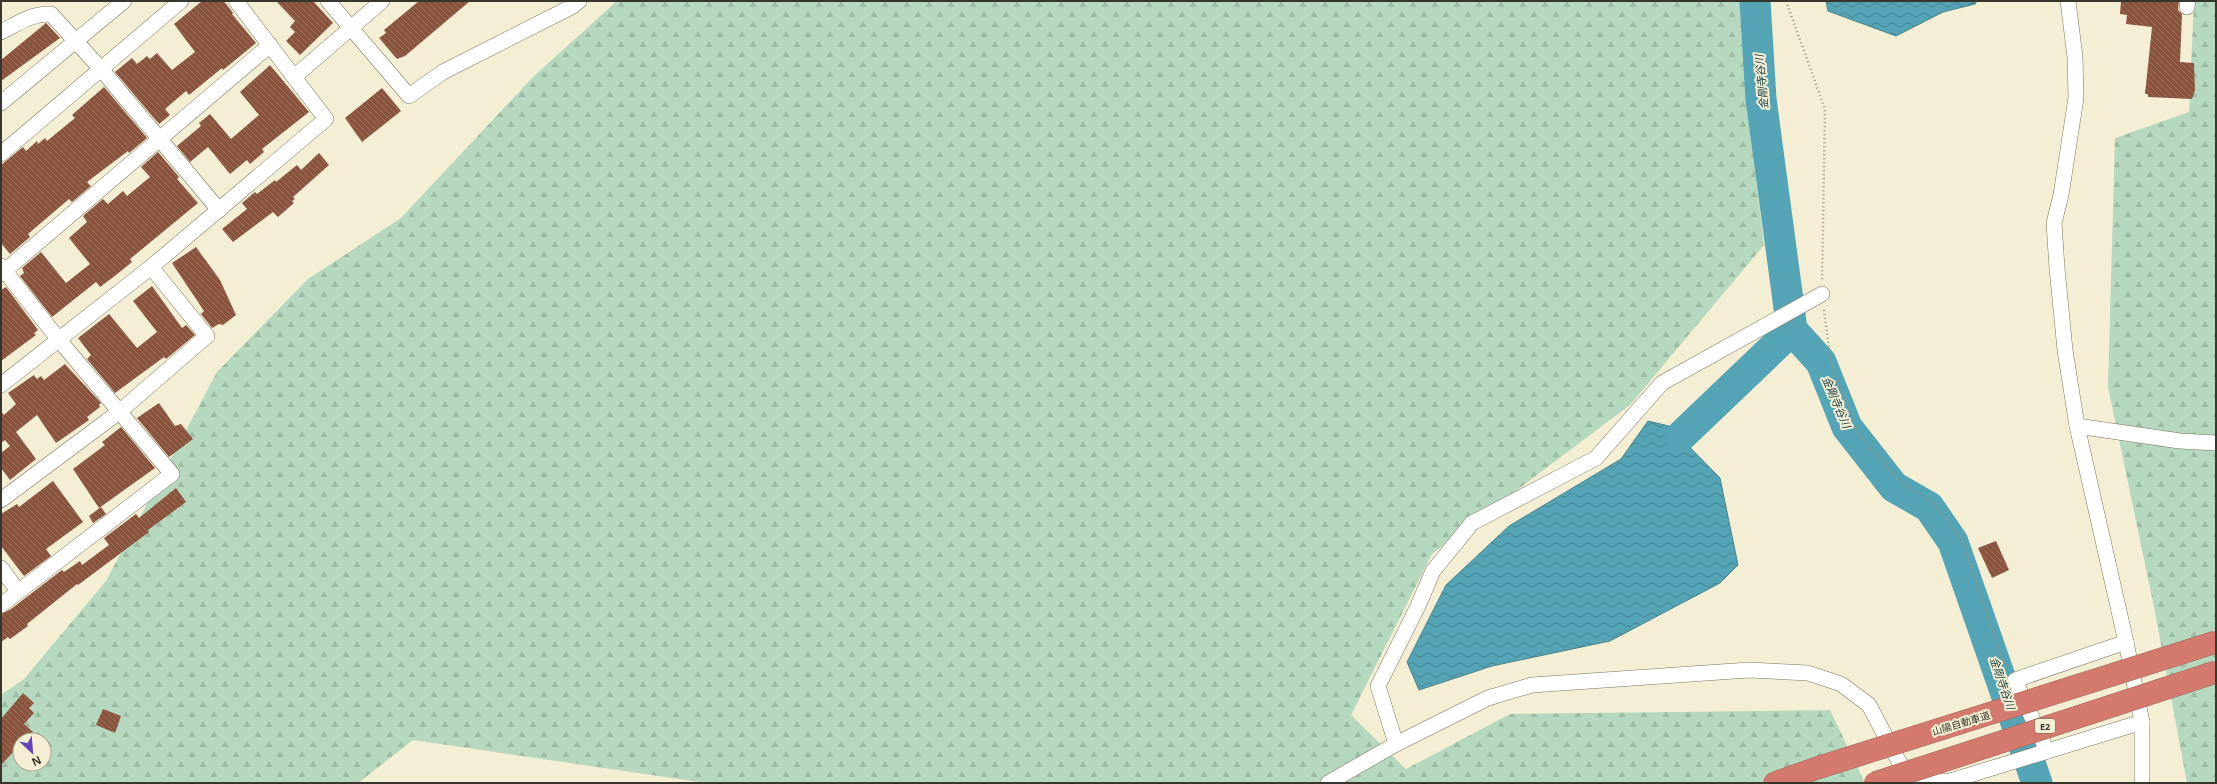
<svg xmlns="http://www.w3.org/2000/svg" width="2217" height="784" viewBox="0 0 2217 784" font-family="'Noto Sans','Noto Sans JP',sans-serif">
	<defs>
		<pattern id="forest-firs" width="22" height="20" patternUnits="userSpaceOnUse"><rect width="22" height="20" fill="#b6d8be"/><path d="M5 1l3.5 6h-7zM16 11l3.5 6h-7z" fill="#9dbaa3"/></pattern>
		<pattern id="water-waves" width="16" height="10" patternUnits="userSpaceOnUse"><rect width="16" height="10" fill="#55a4b5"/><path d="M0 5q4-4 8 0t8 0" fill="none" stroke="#478693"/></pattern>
		<pattern id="building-back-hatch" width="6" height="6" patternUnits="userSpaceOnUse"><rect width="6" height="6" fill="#8a533e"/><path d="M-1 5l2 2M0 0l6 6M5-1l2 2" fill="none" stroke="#986f5e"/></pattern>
	</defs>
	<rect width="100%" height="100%" fill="#f4efd4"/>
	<g fill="url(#forest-firs)" fill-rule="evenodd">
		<path d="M617,1H1741L1748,116L1764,245L1630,405L1432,554L1351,715L1406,769L1510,714L1830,710L1865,783H706L413,740L358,783H1V695L24,679L106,581L217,372L308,279L401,218L533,77ZM20,740H44V764H20Z"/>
		<path d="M2194,1H2216V783H2187L2154,607L2108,387L2115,138L2189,112Z"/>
	</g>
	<g fill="url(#water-waves)" stroke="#4c838c">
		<path d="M1826,1H1977L1975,4L1943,12L1896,36L1828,11Z"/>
		<path d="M1648,421L1669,426L1720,478L1738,565L1720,583L1610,641L1492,666L1419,690L1407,662L1446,585L1509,526L1621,459Z"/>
	</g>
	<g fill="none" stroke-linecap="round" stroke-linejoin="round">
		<g stroke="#55a4b5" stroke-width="31">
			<path d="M1755,1L1761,99L1792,330L1821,362L1847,427L1894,487L1929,507L1953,542L2037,783"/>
			<path d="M1680,437L1792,330"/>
		</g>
	</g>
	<g fill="url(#building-back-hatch)">
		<path d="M202,1H224L233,13L232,14L256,43L223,70L222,68L189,95L186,91L165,109L170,115L159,124L115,72L132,58L137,64L147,56L150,59L157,53L172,70L195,52L174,24Z"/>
		<path d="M276,1H313L333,23L300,55L286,41L295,32L290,27L295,21Z"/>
		<path d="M419,1H470L405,56L397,59L379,38L386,33L384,30Z"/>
		<path d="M2121,1H2179L2178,10L2182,14L2180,62L2194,63L2195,90L2192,99L2148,97V94H2145L2152,27L2126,24L2127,15L2120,14Z"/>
		<path d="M46,23L60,38L1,81V60Z"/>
		<path d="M270,65L309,112L262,149L264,152L250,164L247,160L230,174L208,147L190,162L177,146L201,126L199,123L210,114L231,139L259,115L240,92Z"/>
		<path d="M104,87L147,138L129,153L128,151L87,182L91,186L72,202L69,199L28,234L30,237L10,254L1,243V165L23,147L26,151L37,141L38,144L45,138L47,141L75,118L72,115Z"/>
		<path d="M382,88L401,111L362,142L345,118Z"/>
		<path d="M158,152L179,177L177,179L198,203L130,259L132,262L116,275L100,287L96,282L52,317L20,276L24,273L22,268L41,252L66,283L90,264L69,238L87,222L83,216L103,199L108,204L123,191L127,196L150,177L141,167Z"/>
		<path d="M319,153L329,165L293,197L295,199L292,201L294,203L278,217L273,212L233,242L222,229L247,209L242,203L255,192L257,194L275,180L276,182L297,165L301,170Z"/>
		<path d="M196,247L220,280L236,315L223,325L219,324L212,328L201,314L204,311L172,263Z"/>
		<path d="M152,286L182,328L186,325L195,335L166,359L164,357L115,393L87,359L91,355L78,338L109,314L137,348L157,332L133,301Z"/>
		<path d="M6,287L38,330L34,333L36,335L1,361V290Z"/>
		<path d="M65,364L101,403L99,405L100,407L87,417L89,420L56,443L37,415L16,432L36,459L10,480L1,468V453L10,446L5,440L1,443V411L4,415L16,404L8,393L34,375L37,379L41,376L44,380Z"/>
		<path d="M159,403L175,426L181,424L193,439L169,457L137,418Z"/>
		<path d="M121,427L155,468L99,508L73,469L105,445L102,442Z"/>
		<path d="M53,481L83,522L46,549L51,556L24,576L1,546V514L17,504L19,507Z"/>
		<path d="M176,488L186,502L148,530L149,532L78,585L77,584L27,624L28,626L10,639L8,637L1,642V614L11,609L62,570L64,572L80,561L82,565L109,545L104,538L136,514L139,518Z"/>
		<path d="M101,507L106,514L93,523L89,516Z"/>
		<path d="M1996,541L2009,570L1992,578L1978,548Z"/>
		<path d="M23,693L34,703L29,708L34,713L24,724L33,732L25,740H20V745L1,765V719Z"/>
		<path d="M103,709L121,716L115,733L96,725Z"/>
	</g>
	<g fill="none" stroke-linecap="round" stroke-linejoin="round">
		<defs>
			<g id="street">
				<path d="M328,1L409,96L443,72L573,6L579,1"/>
				<path d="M2068,1L2075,57L2076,98L2061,195L2054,223L2057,268L2065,350L2077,426L2126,642L2142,722V783"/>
				<path d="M2187,7L2188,1"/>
				<path d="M1,32C17,24 32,13 51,14L101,69L219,210"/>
				<path d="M294,77L382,1"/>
				<path d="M1,103L124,1"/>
				<path d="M1,154L181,1"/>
				<path d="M1,266L59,340L172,474L1,605"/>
				<path d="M1,274L270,45"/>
				<path d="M1,385L151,267L326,119L236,1"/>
				<path d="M2077,426L2180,441L2216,443"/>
				<path d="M1,500L119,412L207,336L151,267"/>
				<path d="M1,568L18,591"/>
				<path d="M1396,744L1378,686L1418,606L1433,571L1472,523L1596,458L1662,383L1822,294"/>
				<path d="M2047,751L2015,680L2126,642"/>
				<path d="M1328,783L1396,744L1488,698L1532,685L1749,670L1808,673L1841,684L1869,705L1900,764L1923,779L1947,782L2142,722"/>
			</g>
			<path id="highway" d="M1775,783L1817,768"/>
		</defs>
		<use href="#street" stroke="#79755d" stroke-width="16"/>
		<use href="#highway" stroke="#9d6257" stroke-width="23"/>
		<g stroke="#979481" stroke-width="2.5" stroke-dasharray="1 3" stroke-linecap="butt">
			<path d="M1786,1L1825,109L1822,280"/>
			<path d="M1824,310L1831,363L1857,432L1899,481L1931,501L1962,539L2001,656L2008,668"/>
		</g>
		<use href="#street" stroke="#fff" stroke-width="15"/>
		<use href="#highway" stroke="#d3796e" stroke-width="22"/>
		<defs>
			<g id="highway-bridge">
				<path d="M1817,768L2216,642"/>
				<path d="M1875,783L2216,672"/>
			</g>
		</defs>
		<use href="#highway-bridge" stroke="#9d6257" stroke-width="23" stroke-linecap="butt"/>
		<use href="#highway-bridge" stroke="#d3796e" stroke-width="22"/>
	</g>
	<g text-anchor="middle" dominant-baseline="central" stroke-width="4" stroke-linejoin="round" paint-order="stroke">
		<rect fill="#f4efd4" stroke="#706e5e" stroke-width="1" x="2035" y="719" width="20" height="14" rx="3"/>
		<g font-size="9" font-weight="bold" fill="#38362c">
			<text x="2045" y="726">E2</text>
		</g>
		<g font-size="10" fill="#38362c" stroke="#f4efd4">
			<text transform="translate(1961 723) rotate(-17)">山陽自動車道</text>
		</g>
		<g font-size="11" font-style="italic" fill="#133941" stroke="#f4efd4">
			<text transform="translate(1761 82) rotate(-95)">金剛寺谷川</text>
			<text transform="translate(1837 402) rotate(67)">金剛寺谷川</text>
			<text transform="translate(2003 683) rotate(71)">金剛寺谷川</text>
		</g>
	</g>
	<rect width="2217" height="784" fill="none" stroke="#38362c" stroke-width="4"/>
	<g transform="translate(32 752) rotate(154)"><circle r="19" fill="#f4efd4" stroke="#a9a591"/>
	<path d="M0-3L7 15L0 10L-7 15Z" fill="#6442ba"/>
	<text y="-6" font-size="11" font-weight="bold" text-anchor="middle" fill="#38362c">N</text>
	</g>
</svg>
